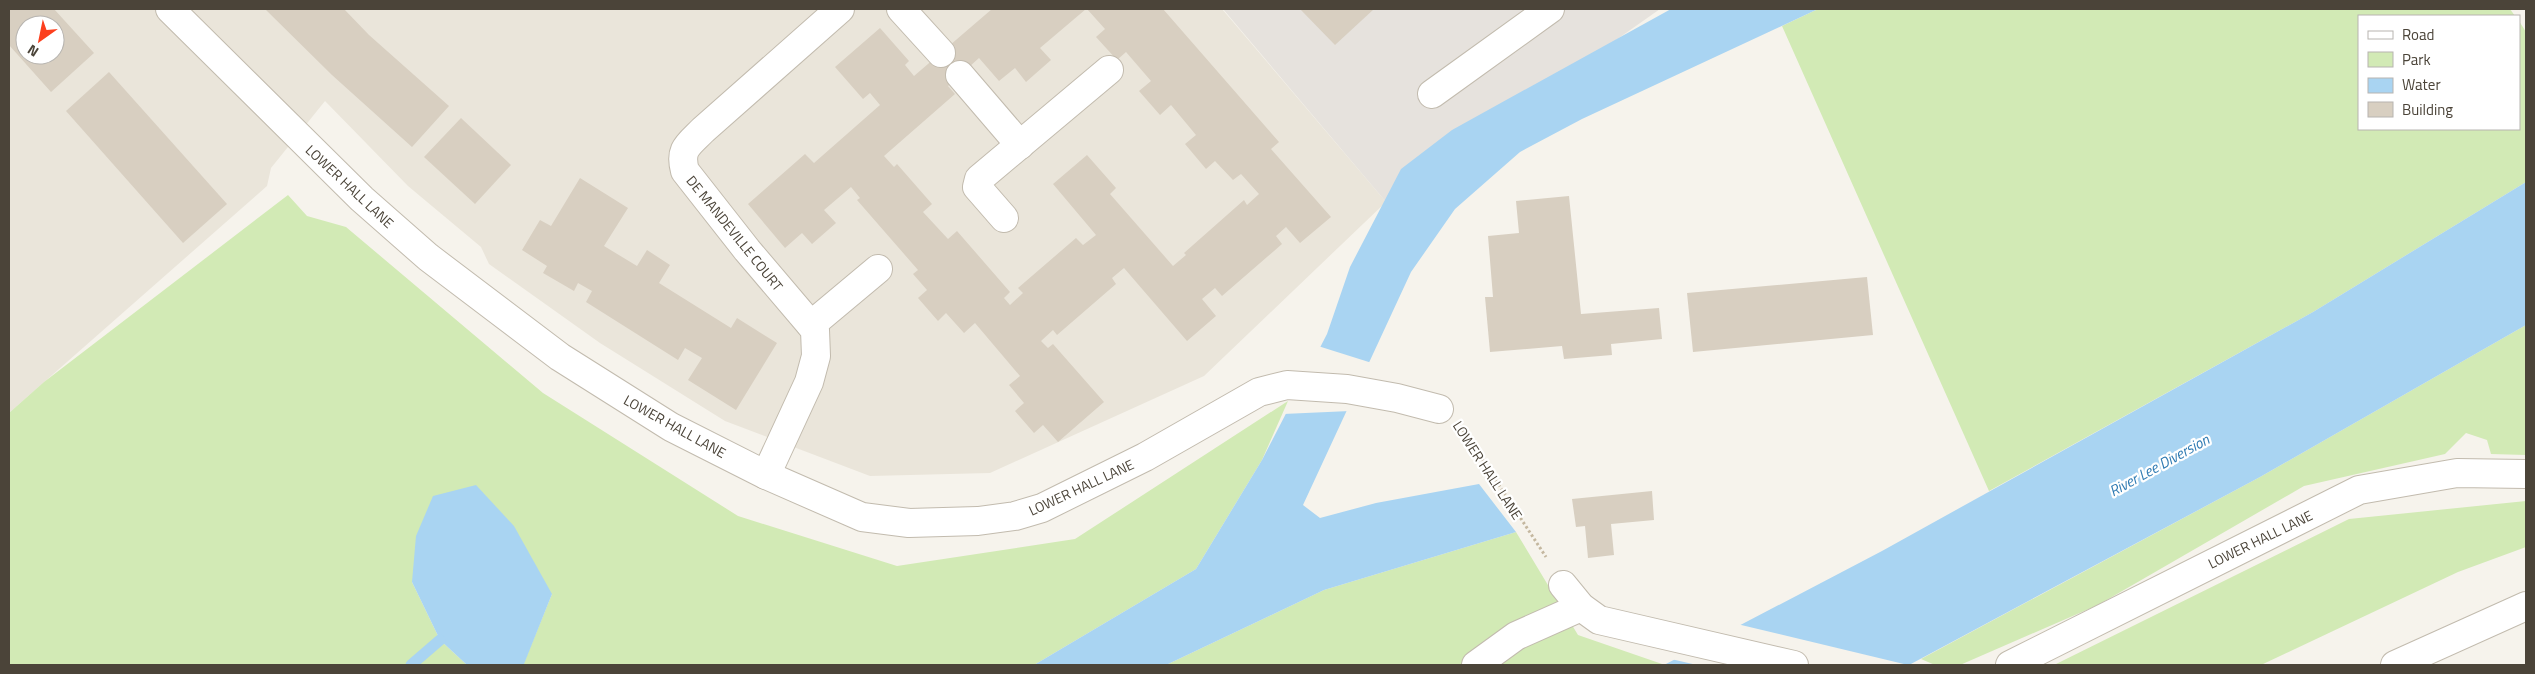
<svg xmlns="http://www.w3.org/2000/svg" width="2535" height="674" viewBox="0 0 2535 674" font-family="'Titillium Web',sans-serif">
	<rect width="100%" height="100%" fill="#f6f3ec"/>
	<path fill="#eae5da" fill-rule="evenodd" d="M9,9H1222L1386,202L1204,376L990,473L870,476L725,421L600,343L489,264L481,247L408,186L325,101L271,168L267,186L9,413ZM25,25H55V55H25Z"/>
	<path fill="#e6e2dd" d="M1223,9H1660L1386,202Z"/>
	<g fill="#d2eab5">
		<path d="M1818,9H2510L2515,16H2359V129H2519V21L2526,32V182L2313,312L1989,491L1782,26Z"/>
		<path d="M288,195L307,216L346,227L543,393L738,516L897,566L1075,539L1288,401L1262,460L1196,569L1034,665H523L552,594L412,582L440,640L467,665H9V413L44,382Z"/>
		<path d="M2526,325V455L2491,454L2487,440L2466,433L2445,454L2304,486L2098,605L1960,665H1935L1921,659L2260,477Z"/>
		<path d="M2526,501V547L2458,572L2261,665H2054L2349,519Z"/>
		<path d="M1516,532L1578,635L1665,665H1166L1324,590Z"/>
	</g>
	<g fill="#a9d4f2">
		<path d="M1671,9H1818L1582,119L1520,152L1455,209L1411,272L1303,505L1320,518L1376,503L1479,484L1516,532L1324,590L1166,665H1034L1196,569L1262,460L1327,334L1350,267L1401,169L1452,130Z"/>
		<path d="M2526,182V325L2260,477L1909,665H1664L1882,551L2313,312Z"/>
		<path d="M476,485L514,526L552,594L524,664L519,665H467L440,640L412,582L416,536L433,496Z"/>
	</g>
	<g fill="#f6f3ec">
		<path d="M1318,346L1372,363L1350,411L1283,414Z"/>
		<path d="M1737,624L1908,665H1697L1671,659Z"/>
	</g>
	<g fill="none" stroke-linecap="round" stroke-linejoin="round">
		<path stroke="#a9d4f2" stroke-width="11" d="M411,665L440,640"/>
	</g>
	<g fill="#d8cfc1" fill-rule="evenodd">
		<path d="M9,9H54L94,53L51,92L9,45ZM25,25H55V55H25Z"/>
		<path d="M265,9H344L369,35L449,106L412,147L332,75Z"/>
		<path d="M992,9H1086L1040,48L1051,60L1026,82L1015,68L999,81L979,58L948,86L955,94L884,156L894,167L897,164L932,204L923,212L948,239L957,231L1010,292L1004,298L1010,305L1023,293L1018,288L1076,238L1083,245L1096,235L1053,184L1087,155L1116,188L1110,194L1173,266L1186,255L1184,253L1244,200L1247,205L1259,194L1241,174L1233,180L1215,161L1206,169L1185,144L1196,135L1171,105L1160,115L1139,91L1151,81L1126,52L1117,60L1096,37L1105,29L1087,9H1163L1279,142L1271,149L1331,217L1300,243L1286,227L1276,236L1282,244L1222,296L1215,288L1202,299L1216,316L1187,341L1124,268L1112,278L1116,284L1057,335L1053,330L1041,341L1048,348L1053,344L1104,402L1058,442L1043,425L1034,433L1015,411L1024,403L1009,385L1020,376L975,323L964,333L946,313L938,321L918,298L927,290L913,274L918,270L857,200L860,198L851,187L824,210L836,223L812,244L802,233L785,248L748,204L805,154L814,163L880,105L870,93L863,99L835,67L880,28L909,61L905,65L914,76Z"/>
		<path d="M1300,9H1374L1335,45Z"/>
		<path d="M109,72L227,204L183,243L66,111Z"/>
		<path d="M461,118L511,165L475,204L424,157Z"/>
		<path d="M580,178L628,208L604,246L637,266L647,250L670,265L659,283L731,328L737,318L777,343L736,410L688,380L702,358L685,348L678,360L586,302L592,291L578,283L574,291L543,273L547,266L522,250L540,220L551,226Z"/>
		<path d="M1569,196L1581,314L1659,308L1662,339L1611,344L1612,355L1564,359L1562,346L1490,352L1485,297H1493L1488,236L1519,233L1516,201Z"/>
		<path d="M1867,277L1873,335L1693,352L1687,293Z"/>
		<path d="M1652,491L1654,520L1611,524L1614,555L1588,558L1585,526L1576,527L1572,499Z"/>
	</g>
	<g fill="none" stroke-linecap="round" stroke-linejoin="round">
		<defs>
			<g id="minor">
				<path d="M170,9L362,199L428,257L560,357L671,427L766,475L862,517L909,523L978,521L1015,516L1042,508L1145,457L1259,392L1287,385L1347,389L1397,398L1439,409"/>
				<path d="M901,9L941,53"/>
				<path d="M960,75L1020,145"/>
				<path d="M1432,94L1550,9"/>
				<path d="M1004,218L977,187L979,179L1109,70"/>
				<path d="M811,325L878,269"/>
				<path d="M766,475L809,382L816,356L815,330L747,250L685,171C679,149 688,145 703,130L840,9"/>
				<path d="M1563,585L1581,607L1599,620L1794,665"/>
				<path d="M1476,665L1516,636L1581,607"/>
				<path d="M2010,665L2359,490L2457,473L2526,474"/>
				<path d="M2395,665L2526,606"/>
			</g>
		</defs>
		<use href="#minor" stroke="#c2bbae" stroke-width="30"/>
		<path stroke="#c4b79f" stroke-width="3" stroke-dasharray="2.5 2.5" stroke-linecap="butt" d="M1463,430L1546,557"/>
		<use href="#minor" stroke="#fff" stroke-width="28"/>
	</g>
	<g text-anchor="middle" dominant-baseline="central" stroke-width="4.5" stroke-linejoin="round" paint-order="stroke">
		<g font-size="14" fill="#4b4439" stroke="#fff">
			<text transform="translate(350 186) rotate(43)">LOWER HALL LANE</text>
			<text transform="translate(735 233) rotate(51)">DE MANDEVILLE COURT</text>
			<text transform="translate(675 426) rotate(29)">LOWER HALL LANE</text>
			<text transform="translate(1488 470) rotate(57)">LOWER HALL LANE</text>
			<text transform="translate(1081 487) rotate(-25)">LOWER HALL LANE</text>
			<text transform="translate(2260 539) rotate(-26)">LOWER HALL LANE</text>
		</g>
		<g font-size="15" font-style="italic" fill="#2e7ab2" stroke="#fff">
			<text transform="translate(2159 465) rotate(-29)">River Lee Diversion</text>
		</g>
	</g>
	<rect width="2535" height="674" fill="none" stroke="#4b4439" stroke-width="20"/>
	<rect x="2358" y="15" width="162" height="115" fill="#ffffff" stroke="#b7b4b0"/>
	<rect x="2368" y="31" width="25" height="8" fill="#ffffff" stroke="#b7b4b0"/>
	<text x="2402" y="40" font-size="15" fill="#4b4439">Road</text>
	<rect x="2368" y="52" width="25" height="15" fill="#d2eab5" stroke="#b7b4b0"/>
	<text x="2402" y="65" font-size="15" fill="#4b4439">Park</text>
	<rect x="2368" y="78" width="25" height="15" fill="#a9d4f2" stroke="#b7b4b0"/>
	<text x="2402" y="90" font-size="15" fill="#4b4439">Water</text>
	<rect x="2368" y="102" width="25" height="15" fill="#d8cfc1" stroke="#b7b4b0"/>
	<text x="2402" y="115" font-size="15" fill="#4b4439">Building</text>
	<g transform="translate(40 40) rotate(213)"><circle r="24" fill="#ffffff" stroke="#b7b4b0"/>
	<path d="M0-4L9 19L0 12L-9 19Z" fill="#fc3f1d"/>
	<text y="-8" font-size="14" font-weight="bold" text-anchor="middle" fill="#4b4439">N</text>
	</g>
</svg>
